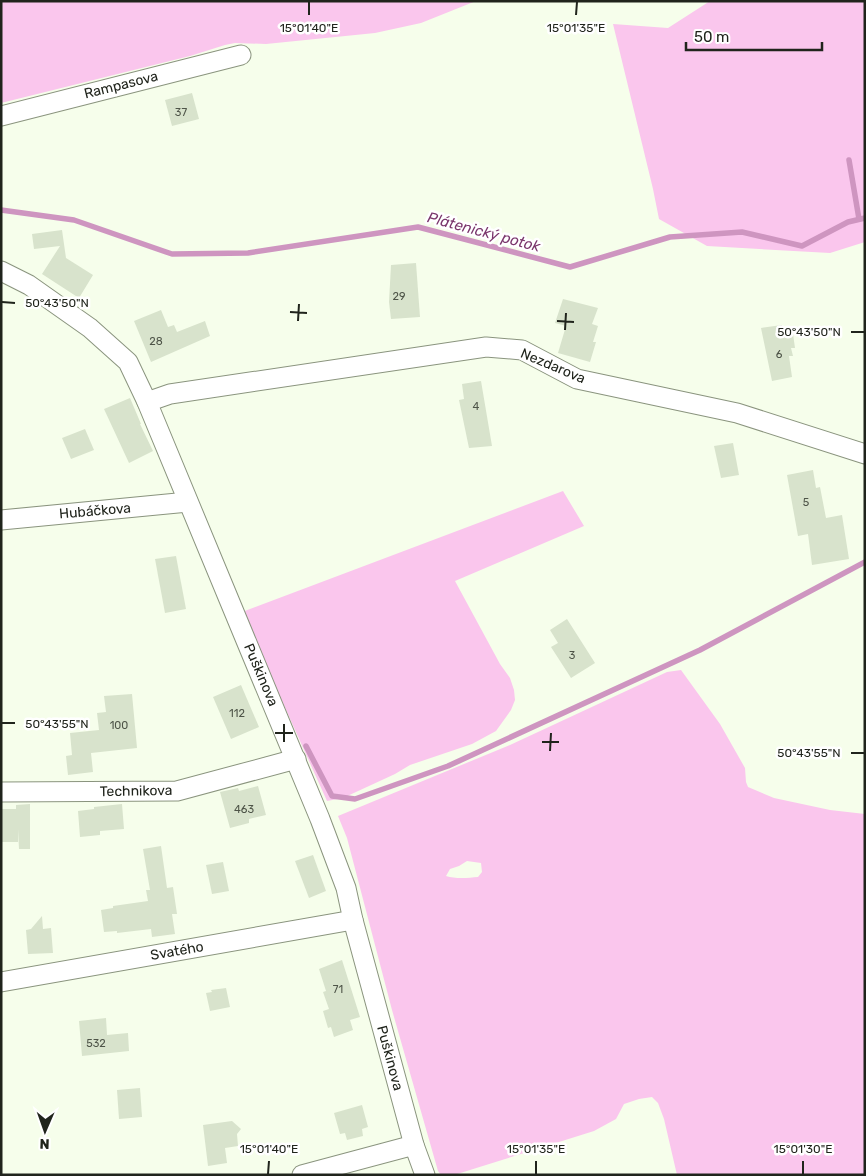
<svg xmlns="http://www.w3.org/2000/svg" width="866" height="1176" viewBox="0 0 866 1176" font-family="Rubik,sans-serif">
	<rect width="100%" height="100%" fill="#f6feeb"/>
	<g fill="#fac6ed" fill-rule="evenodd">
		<path d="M1,1H476L421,23L375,33L266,44L235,43L225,45L190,56L1,103Z"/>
		<path d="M710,1H865V242L830,253L707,246L659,219L653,189L613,24L668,28Z"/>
		<path d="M563,491L584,526L455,581L500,664L510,678L514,690L515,700L511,710L496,731L472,744L410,765L395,774L343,798L327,801L242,612Z"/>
		<path d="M681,670L720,724L745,768L746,782L748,787L774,798L830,810L865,814V1175H677L664,1119L658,1103L652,1097L639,1099L624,1104L616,1119L594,1131L454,1175H441L438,1171L392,1010L347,838L338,816L510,745L667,672ZM467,861L481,863L482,872L478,877C468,878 455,879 446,876L450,869L459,866Z"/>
	</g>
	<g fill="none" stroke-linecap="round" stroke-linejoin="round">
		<g stroke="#ce95c0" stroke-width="5.5">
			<path d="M849,160L859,219"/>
			<path d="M1,210L74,220L172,254L248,253L418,227L570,267L670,237L742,232L802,246L848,222L865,218"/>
			<path d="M306,746L332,796L355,799L448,766L700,650L865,562"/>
		</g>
	</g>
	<g fill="#d8e3cc">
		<path d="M192,93L199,119L172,126L165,100Z"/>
		<path d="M62,230L66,258L93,275L79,298L42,274L60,246L34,249L32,234Z"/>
		<path d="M416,263L420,317L391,319L389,302L391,265Z"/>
		<path d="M563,299L598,308L592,324L598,326L593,342H596L590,362L558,353L566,326L555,323Z"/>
		<path d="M161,310L168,327L174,325L177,332L205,321L210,336L151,362L134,321Z"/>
		<path d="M782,325L784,336L793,334L795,348H791L793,356H789L792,377L772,381L761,328Z"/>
		<path d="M481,381L492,446L469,448L459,400L464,399L462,384Z"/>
		<path d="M130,398L141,424H140L153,451L129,463L104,409Z"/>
		<path d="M85,429L94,450L71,459L62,438Z"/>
		<path d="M733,443L739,475L721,478L714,446Z"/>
		<path d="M813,470L816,488L820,487L826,518L842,515L849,559L812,565L808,534L798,536L787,475Z"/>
		<path d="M176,556L186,609L165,613L155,559Z"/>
		<path d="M567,619L595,663L571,678L551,647L558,643L550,630Z"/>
		<path d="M241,685L259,727L231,739L213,697Z"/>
		<path d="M132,694L137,748L91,753L93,772L68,775L66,756L72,755L70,733L99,730L97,713L106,712L104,696Z"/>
		<path d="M258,786L266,815L249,819V823L230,828L220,792L238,788L239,791Z"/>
		<path d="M30,804V849H19L18,829V842H1V809H16V805Z"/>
		<path d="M122,804L124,829L100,831V835L80,837L78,811L94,809V807Z"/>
		<path d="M161,846L167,888L173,887L177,914H172L175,934L152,937L151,929L117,933V931L104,932L101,910L113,908V906L148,901L146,890H150L143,849Z"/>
		<path d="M313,855L326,891L309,898L295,861Z"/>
		<path d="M223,862L229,891L212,894L206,865Z"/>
		<path d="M42,916L43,929L51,928L53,953L28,954L26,930L31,929Z"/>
		<path d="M342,960L360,1017L350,1020L353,1030L334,1037L331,1027L328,1028L323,1011L329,1009L323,992L326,991L319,969Z"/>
		<path d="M226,988L230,1007L210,1011L206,993L212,992L211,990Z"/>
		<path d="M106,1018L107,1035L128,1033L129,1051L82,1056L79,1021Z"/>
		<path d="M140,1088L142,1117L119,1119L117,1090Z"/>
		<path d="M362,1105L368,1127L362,1129L363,1136L347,1140L345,1133L340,1134L334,1113Z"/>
		<path d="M232,1121L241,1129L237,1134L238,1146L225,1148L227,1163L208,1166L203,1125Z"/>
	</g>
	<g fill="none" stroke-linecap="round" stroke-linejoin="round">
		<defs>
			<g id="minor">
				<path d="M1,116L241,55"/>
				<path d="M1,271L29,285L90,328L128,362L147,402L320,819L346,888L353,920L414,1145L425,1175"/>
				<path d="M147,402L170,394L486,347L522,350L577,379L737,413L865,454"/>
				<path d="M1,520L188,502"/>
				<path d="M1,792L177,791L296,759"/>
				<path d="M1,982L353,920"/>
				<path d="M302,1175L414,1145"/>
			</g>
		</defs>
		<use href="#minor" stroke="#8a947e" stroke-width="21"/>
		<use href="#minor" stroke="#fff" stroke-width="19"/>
	</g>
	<path fill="none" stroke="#20241c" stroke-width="2" d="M309,15V2M576,15L577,2M2,302L15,303M290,312L307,313M298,321L299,304M557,321L574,322M565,330L566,313M851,332H864M2,723H15M275,733H293M284,742V724M542,742H559M550,751L551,733M851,753H864M268,1174L269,1161M536,1174V1161M803,1174V1161"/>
	<g text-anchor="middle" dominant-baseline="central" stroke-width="5" stroke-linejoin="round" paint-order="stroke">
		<g font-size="11" fill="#4e5448">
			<text x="181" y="112">37</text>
			<text x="399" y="296">29</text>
			<text x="156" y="341">28</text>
			<text x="779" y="354">6</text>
			<text x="476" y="406">4</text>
			<text x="806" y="502">5</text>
			<text x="572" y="655">3</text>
			<text x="237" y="713">112</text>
			<text x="119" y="725">100</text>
			<text x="244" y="809">463</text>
			<text x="338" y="989">71</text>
			<text x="96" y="1043">532</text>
		</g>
		<g font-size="14" fill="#20241c" stroke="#fff">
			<text transform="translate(121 85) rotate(-14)">Rampasova</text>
			<text transform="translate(553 366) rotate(23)">Nezdarova</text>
			<text transform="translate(95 511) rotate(-5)">Hubáčkova</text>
			<text transform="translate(261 675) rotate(67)">Puškinova</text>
			<text transform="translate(136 791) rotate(-1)">Technikova</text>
			<text transform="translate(177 951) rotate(-10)">Svatého</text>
			<text transform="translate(390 1058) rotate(75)">Puškinova</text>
		</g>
		<g font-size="15" font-style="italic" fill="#7a366c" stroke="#fff">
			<text transform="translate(484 232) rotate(15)">Plátenický potok</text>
		</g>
	</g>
	<g font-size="12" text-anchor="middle" fill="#20241c" stroke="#fff" stroke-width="5" stroke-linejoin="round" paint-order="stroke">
		<text x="309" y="32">15°01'40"E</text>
		<text x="576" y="32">15°01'35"E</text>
		<text x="57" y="307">50°43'50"N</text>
		<text x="809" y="336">50°43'50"N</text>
		<text x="57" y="728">50°43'55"N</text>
		<text x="809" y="757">50°43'55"N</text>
		<text x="269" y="1153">15°01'40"E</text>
		<text x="536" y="1153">15°01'35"E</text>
		<text x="803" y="1153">15°01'30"E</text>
	</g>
	<rect width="866" height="1176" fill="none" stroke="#20241c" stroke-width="5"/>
	<g transform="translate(45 1131) rotate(182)" stroke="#ffffff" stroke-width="4" paint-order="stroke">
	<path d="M0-4L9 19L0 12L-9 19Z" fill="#20241c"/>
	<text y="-8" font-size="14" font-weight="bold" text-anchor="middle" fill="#20241c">N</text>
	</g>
	<path d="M686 42v8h136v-8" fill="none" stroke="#20241c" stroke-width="2.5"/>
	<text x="694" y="42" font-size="15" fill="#20241c" stroke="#ffffff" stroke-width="4" paint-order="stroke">50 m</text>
</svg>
